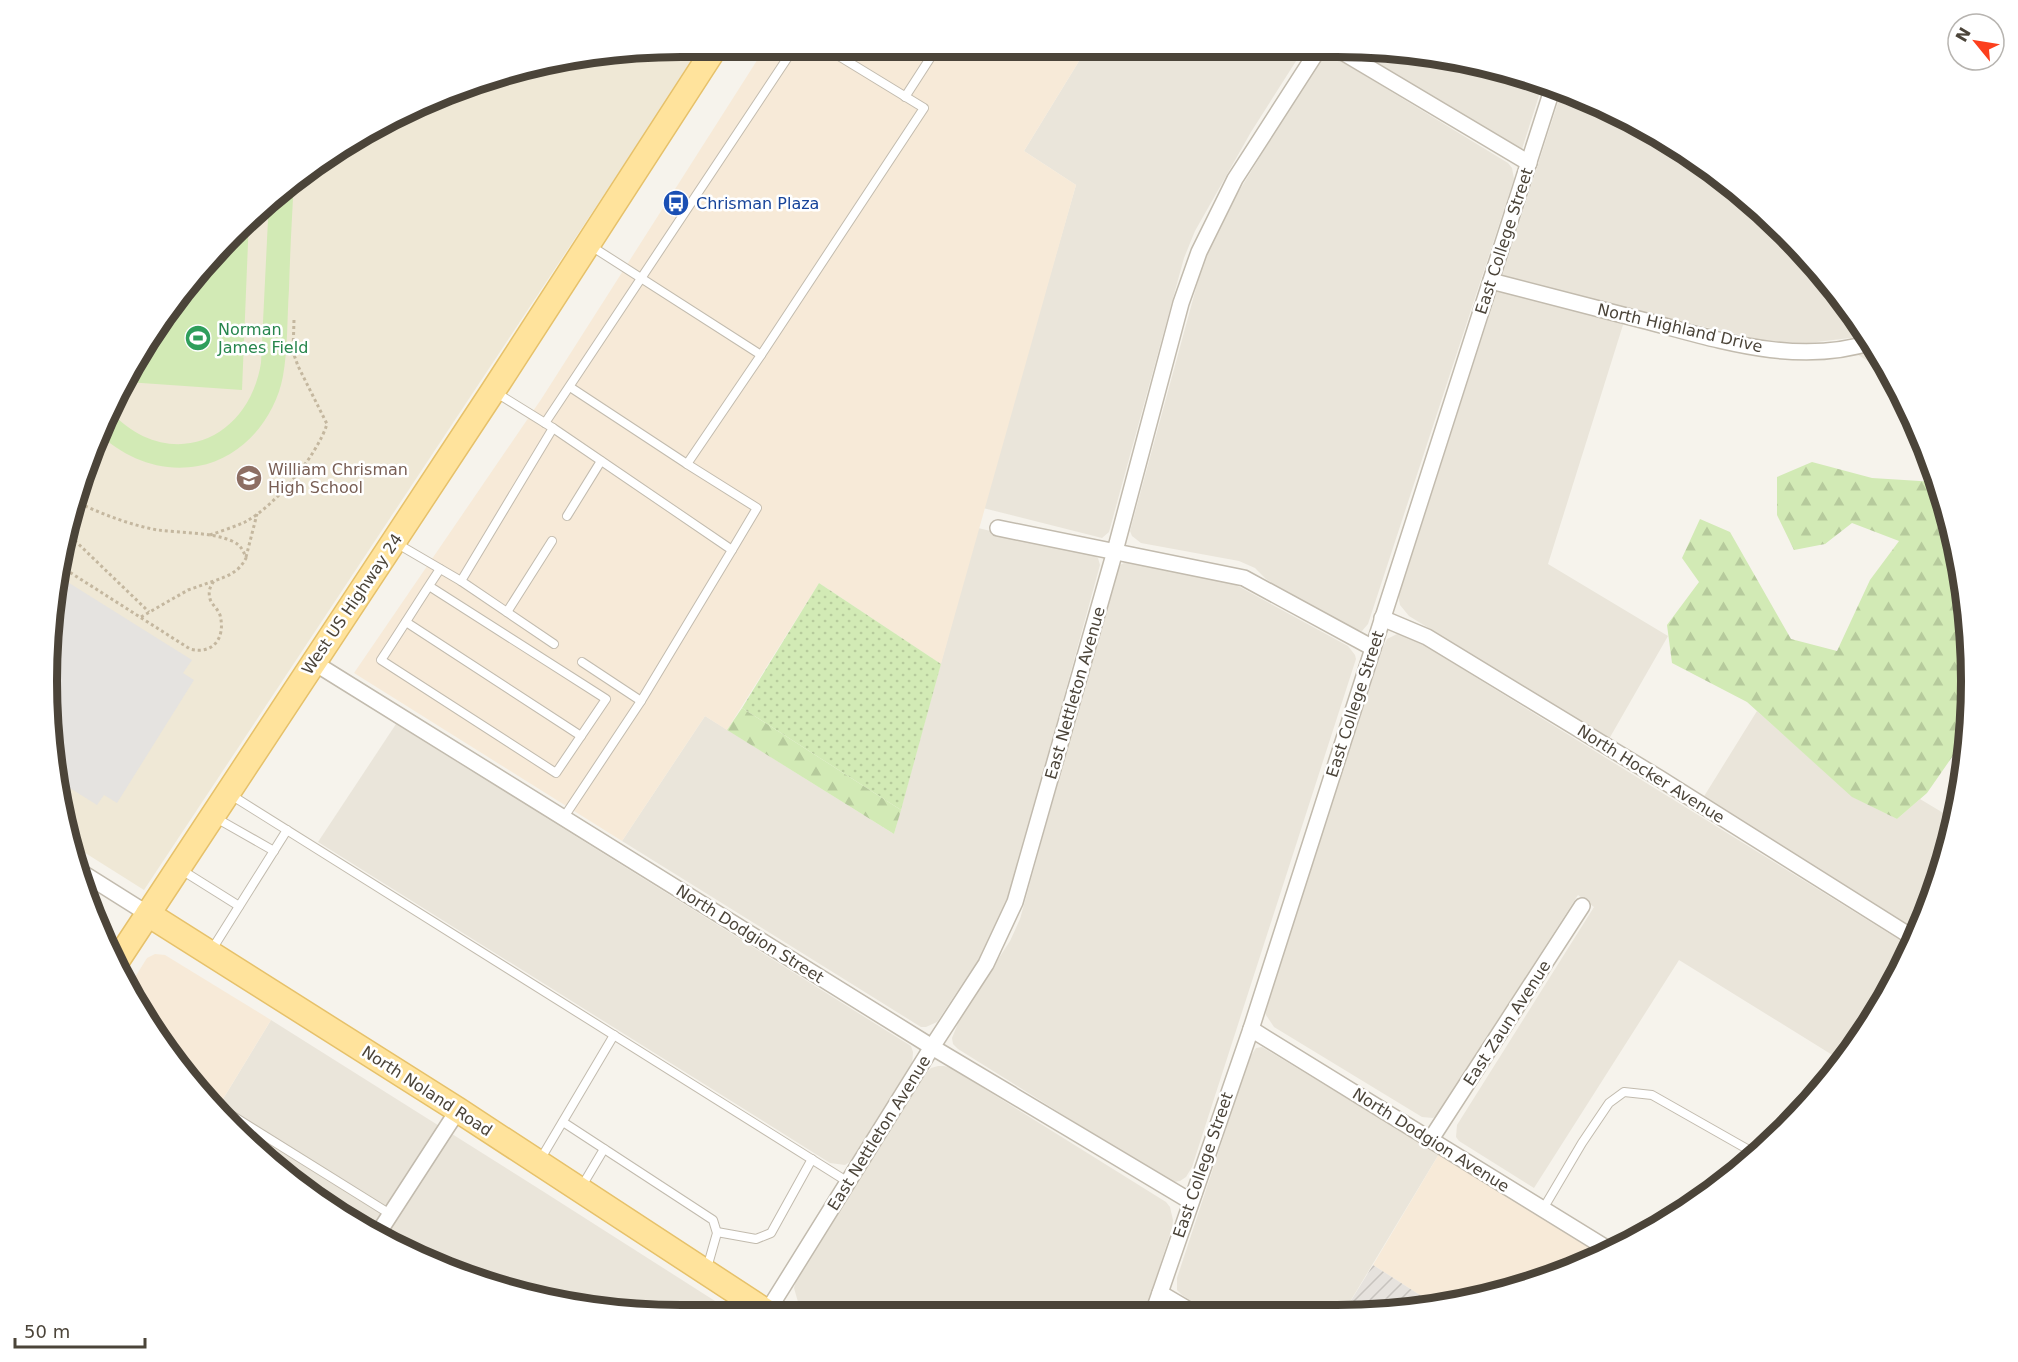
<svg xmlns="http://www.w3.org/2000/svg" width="2018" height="1362" viewBox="0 0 2018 1362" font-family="'DejaVu Sans',sans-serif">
	<defs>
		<pattern id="industrial-furrows" width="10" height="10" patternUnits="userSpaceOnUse" patternTransform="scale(1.5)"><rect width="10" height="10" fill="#e6e2dd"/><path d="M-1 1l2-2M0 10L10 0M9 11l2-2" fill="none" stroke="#c7c3be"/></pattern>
		<pattern id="grass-dots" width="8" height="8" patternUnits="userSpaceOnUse" patternTransform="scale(1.5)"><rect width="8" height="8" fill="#d2eab5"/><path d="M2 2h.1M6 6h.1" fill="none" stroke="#b6ca9c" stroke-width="1.8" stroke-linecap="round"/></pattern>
		<pattern id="forest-firs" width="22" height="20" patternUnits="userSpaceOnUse" patternTransform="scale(1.5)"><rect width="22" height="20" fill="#d2eab5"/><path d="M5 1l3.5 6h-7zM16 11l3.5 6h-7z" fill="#b6ca9c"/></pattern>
	</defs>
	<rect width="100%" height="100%" fill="#f6f3ec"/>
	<g fill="#eae5da">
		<path d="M1305,47L1251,132L1195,231L1184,258L1109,532L1102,538L983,508L1076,185L1024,151L1087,48Z"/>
		<path d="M1353,48L1460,59L1542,86L1522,149L1514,150Z"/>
		<path d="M1329,57L1336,58L1508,163L1512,168L1514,179L1368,624L1362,631L1357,630L1288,594L1266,579L1255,568L1239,561L1141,543L1132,536L1130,531L1202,266L1220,222L1317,64L1323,58Z"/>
		<path d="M1561,93L1618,112L1723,177L1785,232L1864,328L1889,374L1855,353L1850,338L1808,343L1770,342L1628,309L1548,564L1668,636L1609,739L1409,616L1400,605L1399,600V595Z"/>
		<path d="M978,528L1093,555L1098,558L1100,565L1007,905L984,951L937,1022L926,1027H921L622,841L705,716L894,834Z"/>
		<path d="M1133,562L1229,581L1348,646L1355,655L1356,659L1192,1167L1186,1177L1180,1181L1174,1182L1167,1180L958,1049L953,1044L952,1038L961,1016L1010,941L1020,919L1116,573L1120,565L1124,563Z"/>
		<path d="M1397,634L1414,639L1911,947L1865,1033L1842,1061L1679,960L1534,1188L1459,1141L1456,1137L1457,1125L1594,907L1578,895L1437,1115L1433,1118L1422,1117L1274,1027L1266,1015L1265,1008L1383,647L1387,639Z"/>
		<path d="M1757,711L1853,797L1897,819L1920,799L1955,820L1923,923L1919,932L1703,798Z"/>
		<path d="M396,724L911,1046L913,1052L912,1066L851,1161L845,1165L830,1163L318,842Z"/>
		<path d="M271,1020L544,1192L737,1315H681L558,1303L400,1250L295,1185L233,1130L215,1107L223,1099Z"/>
		<path d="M1262,1047L1439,1154L1342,1315H1213L1182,1295L1177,1290V1278L1249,1059L1256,1048Z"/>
		<path d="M938,1066H944L951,1068L1166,1202L1170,1207L1173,1220L1172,1228L1144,1315L817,1316L798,1302L794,1288L796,1281L926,1073L931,1068Z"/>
	</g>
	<g fill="#f7ead8">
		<path d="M1087,48L1024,151L1076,185L941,664L819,583L727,730L705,716L622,841L354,673L542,398L763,51Z"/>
		<path d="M155,954L165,955L271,1020L223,1099L196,1082L131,998L127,990L147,958Z"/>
		<path d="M1439,1154L1602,1256L1580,1267L1461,1303L1437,1306L1373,1265Z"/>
	</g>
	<path fill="url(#industrial-furrows)" d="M1373,1265L1437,1306L1342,1315Z"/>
	<path fill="#efe8d6" d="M699,51L144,890L71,844L59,805L48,639L68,517L95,439L178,294L262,204L328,154L477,80L598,52Z"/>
	<path fill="url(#grass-dots)" d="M819,583L941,664L901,810L742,708Z"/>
	<g fill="url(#forest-firs)">
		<path d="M1812,462L1872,478L1936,482L1959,557L1971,681L1966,737L1927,793L1897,819L1852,797L1747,702L1672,663L1667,625L1699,582L1682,558L1700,519L1730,532L1791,639L1837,651L1870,580L1899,541L1852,523L1825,544L1794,550L1777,515V477Z"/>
		<path d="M742,708L901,810L894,834L727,730Z"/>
	</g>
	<g fill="#d2eab5">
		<path d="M294,180C292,217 290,253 289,289C287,318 288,348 283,376C275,419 242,458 198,466C160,473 125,458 98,433L110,411C167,473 248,443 261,363L269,199Z"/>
		<path d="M249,218L242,390L127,382L178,294Z"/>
	</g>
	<path fill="#e5e3e0" d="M58,576L192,660L183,673L194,680L117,803L104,795L97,805L57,780L48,639Z"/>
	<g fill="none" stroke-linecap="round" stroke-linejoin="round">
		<defs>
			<g id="lane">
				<path d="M905,97L936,49"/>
				<path d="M591,246L761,355L924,108L829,50"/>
				<path d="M570,387L687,464"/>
				<path d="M495,392L553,428L732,550L641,701L564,817"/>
				<path d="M545,423L792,51"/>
				<path d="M567,516L601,461"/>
				<path d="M396,543L461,581L554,644"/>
				<path d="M732,550L757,508L687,464L761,355"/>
				<path d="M461,581L553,428"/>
				<path d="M429,586L606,699L556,773L381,660C401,630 420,599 440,569"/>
				<path d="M507,612L552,541"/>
				<path d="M406,622L581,736"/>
				<path d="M582,662L641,701"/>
				<path d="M231,795L848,1182"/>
				<path d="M216,818L274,851"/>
				<path d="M180,869L239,906"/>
				<path d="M211,951L287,830"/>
				<path d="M212,1103L390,1214"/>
				<path d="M563,1122L713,1220L717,1233L707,1268"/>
				<path d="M540,1160L614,1035"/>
				<path d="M582,1186L604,1149"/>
				<path d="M1543,1209L1582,1143L1609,1103L1624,1092L1652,1095L1756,1154"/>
				<path d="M717,1232L756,1239L771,1233L812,1159"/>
			</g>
			<g id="street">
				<path d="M1334,47L1529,163"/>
				<path d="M1491,281C1542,294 1592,307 1642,320C1716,339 1796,367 1872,342"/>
				<path d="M998,528L1244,578L1373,648"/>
				<path d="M1382,618L1427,637L1659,778L1915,939"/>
				<path d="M313,662L932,1047L1190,1201"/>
				<path d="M78,870L148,914"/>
				<path d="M1251,1029L1611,1251"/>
				<path d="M1431,1139L1582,906"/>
				<path d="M377,1235L458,1110"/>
				<path d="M1160,1293L1199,1316"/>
				<path d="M767,1312L932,1047L986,964L1015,902L1115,551L1181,303L1199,252L1235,179L1320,47"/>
				<path d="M1152,1316L1251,1029L1552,90"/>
			</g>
			<g id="primary">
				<path d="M148,914L458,1110L773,1316"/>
				<path d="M115,964L493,391L713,51"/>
			</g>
		</defs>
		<use href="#lane" stroke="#c2bbae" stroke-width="10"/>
		<use href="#street" stroke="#c2bbae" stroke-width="18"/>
		<use href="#primary" stroke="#e6c16a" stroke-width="27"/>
		<g stroke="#c4b79f" stroke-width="3" stroke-dasharray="3 3" stroke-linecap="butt">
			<path d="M66,532L149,612"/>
			<path d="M210,535C221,531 234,527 245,522C275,506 317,456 327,424L298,366L293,352L294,320"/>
			<path d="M246,557L257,514"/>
			<path d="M60,566L190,649C213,655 226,638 220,615C218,609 212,605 210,599C208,591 210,587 214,581C228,576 239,572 246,558C243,550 241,545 232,541C211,532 181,533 158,530C129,525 100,513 74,501"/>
			<path d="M141,617L188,590L214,581"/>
		</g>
		<use href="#lane" stroke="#fff" stroke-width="8"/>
		<use href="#street" stroke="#fff" stroke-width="15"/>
		<use href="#primary" stroke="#ffe39c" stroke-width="24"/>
	</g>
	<defs>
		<symbol id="bus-disc" viewBox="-11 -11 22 22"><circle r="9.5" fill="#1a4fb4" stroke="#fff"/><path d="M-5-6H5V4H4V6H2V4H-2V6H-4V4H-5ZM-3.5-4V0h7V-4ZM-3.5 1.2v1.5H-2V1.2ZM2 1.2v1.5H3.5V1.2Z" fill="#fff"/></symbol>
		<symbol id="stadium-disc" viewBox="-11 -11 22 22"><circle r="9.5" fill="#2e9e5b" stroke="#fff"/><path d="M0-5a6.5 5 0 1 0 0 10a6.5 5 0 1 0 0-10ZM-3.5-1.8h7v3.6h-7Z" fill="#fff"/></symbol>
		<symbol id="school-disc" viewBox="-11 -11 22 22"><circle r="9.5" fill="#8d6e63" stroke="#fff"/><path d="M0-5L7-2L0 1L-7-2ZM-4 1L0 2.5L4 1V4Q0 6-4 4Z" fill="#fff"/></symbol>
	</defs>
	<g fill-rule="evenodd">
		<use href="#bus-disc" x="661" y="188" width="30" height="30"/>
		<use href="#stadium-disc" x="183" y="323" width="30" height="30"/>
		<use href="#school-disc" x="234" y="463" width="30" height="30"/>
	</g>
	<g text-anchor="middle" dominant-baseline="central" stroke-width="5" stroke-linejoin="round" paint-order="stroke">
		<g font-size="16" fill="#164399" stroke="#fff" text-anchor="start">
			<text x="696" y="203">Chrisman Plaza</text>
		</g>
		<g font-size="16" fill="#4b4439" stroke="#fff">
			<text transform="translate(1504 241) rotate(-72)">East College Street</text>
			<text transform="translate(1680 328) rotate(13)">North Highland Drive</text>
			<text transform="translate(352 604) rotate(-56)">West US Highway 24</text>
			<text transform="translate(1075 693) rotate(-74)">East Nettleton Avenue</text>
			<text transform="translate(1355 704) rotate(-72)">East College Street</text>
			<text transform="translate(1651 774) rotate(32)">North Hocker Avenue</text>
			<text transform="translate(750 934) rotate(32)">North Dodgion Street</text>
			<text transform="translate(1507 1023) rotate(-57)">East Zaun Avenue</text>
			<text transform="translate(427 1091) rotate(33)">North Noland Road</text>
			<text transform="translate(879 1133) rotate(-58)">East Nettleton Avenue</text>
			<text transform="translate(1431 1140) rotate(32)">North Dodgion Avenue</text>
			<text transform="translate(1203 1165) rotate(-71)">East College Street</text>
		</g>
		<g font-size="16" fill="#27864d" stroke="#fff" text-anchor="start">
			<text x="218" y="329">Norman<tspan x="218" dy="18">James Field</tspan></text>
		</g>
		<g font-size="16" fill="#785e54" stroke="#fff" text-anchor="start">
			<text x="268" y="469">William Chrisman<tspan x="268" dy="18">High School</tspan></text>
		</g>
	</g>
	<path d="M0 0H2018V1362H0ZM681 57H1337A624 624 0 0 1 1961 681V681A624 624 0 0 1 1337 1305H681A624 624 0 0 1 57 681V681A624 624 0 0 1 681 57Z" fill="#fff" fill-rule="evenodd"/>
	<path fill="none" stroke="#4b4439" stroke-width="8" d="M681 57H1337A624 624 0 0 1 1961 681V681A624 624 0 0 1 1337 1305H681A624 624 0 0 1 57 681V681A624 624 0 0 1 681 57Z"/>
	<g transform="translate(1976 42) rotate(300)"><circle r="28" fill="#ffffff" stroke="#b7b4b0" stroke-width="1.5"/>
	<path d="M0-4.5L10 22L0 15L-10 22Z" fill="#fc3f1d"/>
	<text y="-9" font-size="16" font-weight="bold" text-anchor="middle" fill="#4b4439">N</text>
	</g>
	<path d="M15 1338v9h130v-9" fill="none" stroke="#4b4439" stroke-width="3"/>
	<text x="24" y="1338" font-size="18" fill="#4b4439" stroke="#ffffff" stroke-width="4.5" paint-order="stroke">50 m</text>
</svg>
